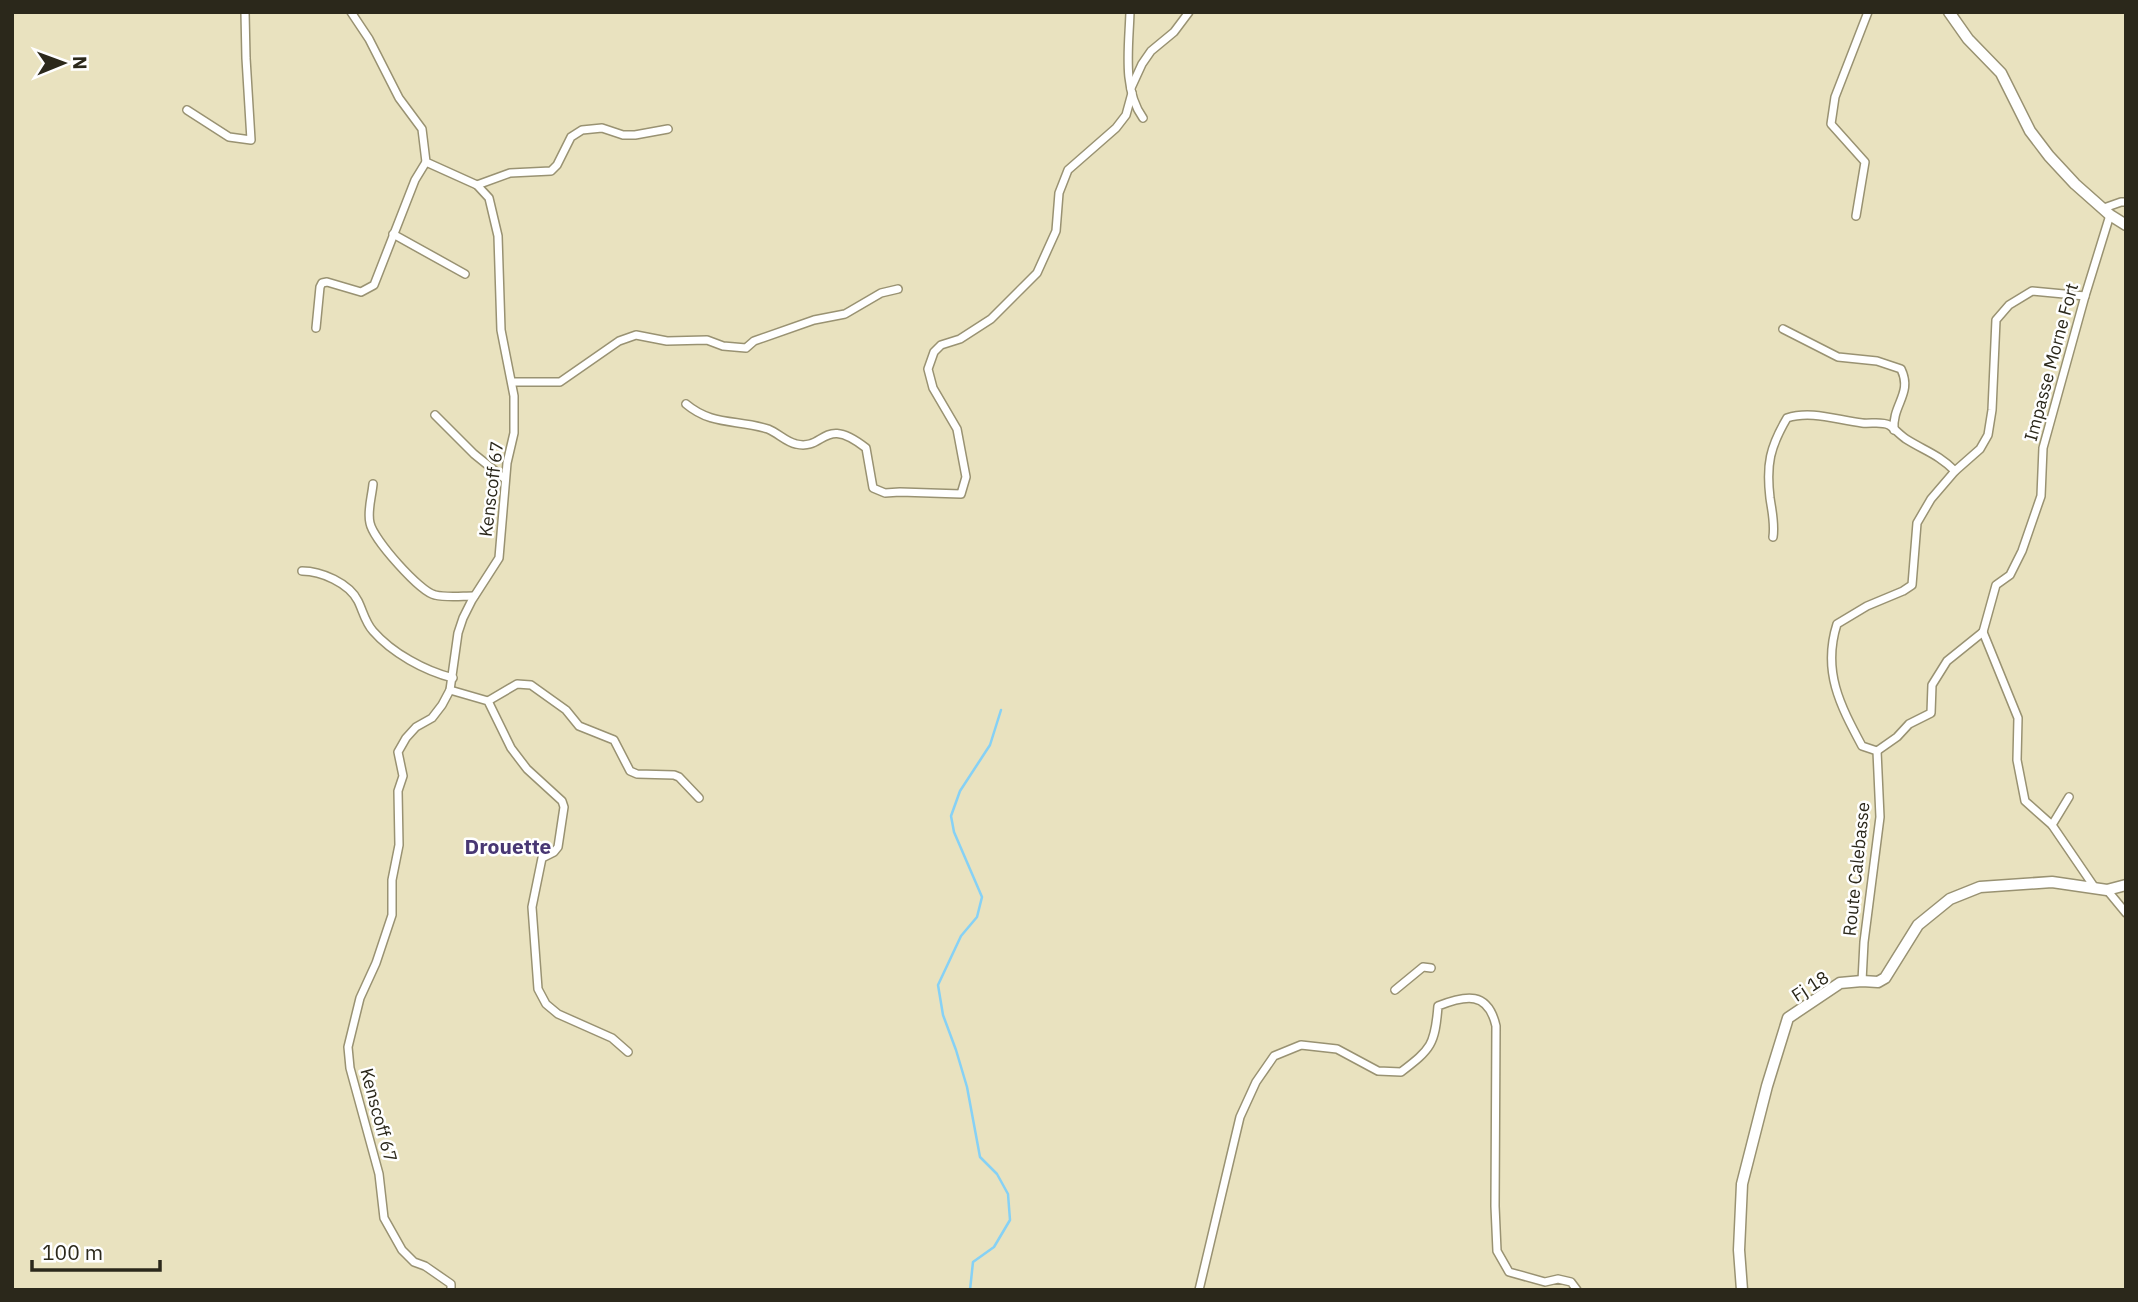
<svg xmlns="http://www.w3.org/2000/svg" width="2138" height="1302" viewBox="0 0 2138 1302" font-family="'IBM Plex Sans',sans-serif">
	<rect width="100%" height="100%" fill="#e9e2bf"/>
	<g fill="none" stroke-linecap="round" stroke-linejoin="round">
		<path stroke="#86d1f5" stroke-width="2.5" d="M970,1290L973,1262L994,1247L1010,1220L1008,1194L997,1174L980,1157L967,1087L956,1050L943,1015L938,985L961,936L977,917L982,897L954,832L951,816L960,791L990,745L1001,710"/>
		<defs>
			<g id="minor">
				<path d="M351,12L369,39L399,98L422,129L426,162L477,185L489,198L498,236L501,330L514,396V433L507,463L499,558L472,600L463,618L458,633L450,690L442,705L432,718L416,727L406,738L398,752L403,776L398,791L399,845L392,880V915L376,963L360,998L348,1047L350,1068L379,1174L384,1218L402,1250L414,1262L425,1266L451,1284V1290"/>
				<path d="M1130,12C1129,47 1122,89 1143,118"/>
				<path d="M1131,88L1142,64L1151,51L1174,32L1189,12"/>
				<path d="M187,110L229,137L251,140L246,58L245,12"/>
				<path d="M477,185L510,173L551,171L557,165L571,137L582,130L602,128L623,135H635L668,129"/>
				<path d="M2104,208L2121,202H2126"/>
				<path d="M1856,216L1865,162L1831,124L1835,97L1868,12"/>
				<path d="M393,234L465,274"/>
				<path d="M316,328L320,287L322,283L327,282L361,292L374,285L415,180L426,162"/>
				<path d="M1783,329L1838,357L1877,361L1901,369C1913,394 1892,404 1894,430"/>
				<path d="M512,382H560L619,341L636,335L667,341L707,340L723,346L746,348L754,341L814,320L845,314L881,293L898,289"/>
				<path d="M686,404C712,426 737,419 768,429C778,433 786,442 796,444C825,451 823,414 866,448L873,488L885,493L900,492L961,494L966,477L957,429L933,388L928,369L934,352L941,345L960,339L991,319L1037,273L1056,231L1059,193L1068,170L1116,128L1126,115L1132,93"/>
				<path d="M435,415L474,454L505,479"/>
				<path d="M373,484C372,496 367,511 370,523C373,539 420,592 435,595C447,598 462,596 474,596"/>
				<path d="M1773,537C1775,523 1772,512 1770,498C1766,464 1770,447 1787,418C1811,410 1837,420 1862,423C1871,424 1881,421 1889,425C1895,429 1900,435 1906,439C1925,451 1938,454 1955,471"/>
				<path d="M302,571C321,571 349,583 358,601C363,611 365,622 373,631C392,653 425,671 453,678"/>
				<path d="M1983,632L1996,585L2010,575L2022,551L2041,496L2043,448L2085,296L2110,215"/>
				<path d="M1983,632L2018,718L2017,760L2025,801L2052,825"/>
				<path d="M450,690L488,701L511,748L527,769L562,801L564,807L558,847L554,852L542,858L532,907L538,989L546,1004L558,1014L612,1038L628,1052"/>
				<path d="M488,701L517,684L531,685L566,710L579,726L614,740L630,771L637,774L674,775L679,777L699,798"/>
				<path d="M1877,751L1897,737L1909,724L1931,713L1932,685L1947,661L1983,632"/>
				<path d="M2069,797L2052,825L2095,888"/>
				<path d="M2107,890L2126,913"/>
				<path d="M1862,981L1864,942L1880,817L1877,751L1862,746C1840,705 1822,671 1837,624L1867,606L1903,591L1912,585L1917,523L1931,499L1955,471L1980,449L1988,435L1992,410L1996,320L2009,305L2032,291L2085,296"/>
				<path d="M1395,990L1423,967L1431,968"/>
				<path d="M1199,1290L1240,1117L1256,1082L1274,1056L1301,1045L1337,1049L1378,1071L1401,1072C1431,1049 1435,1045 1438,1006C1466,995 1488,991 1496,1026L1495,1206L1497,1251L1509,1272L1545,1282L1558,1279L1571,1282L1577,1290"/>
			</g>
			<g id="tertiary">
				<path d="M1949,12L1968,39L2001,73L2030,131L2049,156L2075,184L2110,215L2126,225"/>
				<path d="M1742,1290L1739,1250L1742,1184L1767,1086L1788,1018L1840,983L1862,981L1878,982L1885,978L1918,925L1950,899L1980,887L2052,882L2107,890L2126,885"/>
			</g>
		</defs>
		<use href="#minor" stroke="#999272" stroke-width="10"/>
		<use href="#tertiary" stroke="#999272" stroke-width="13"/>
		<use href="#minor" stroke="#fff" stroke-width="7"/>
		<use href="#tertiary" stroke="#fff" stroke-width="10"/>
	</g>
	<g text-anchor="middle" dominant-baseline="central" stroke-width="5" stroke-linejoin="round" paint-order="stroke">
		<g font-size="18" fill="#2b281b" stroke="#fff">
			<text transform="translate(2051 362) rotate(-75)">Impasse Morne Fort</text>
			<text transform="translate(491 489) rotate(-83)">Kenscoff 67</text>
			<text transform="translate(1856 869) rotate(-84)">Route Calebasse</text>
			<text transform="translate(1810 986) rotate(-33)">Fj 18</text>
			<text transform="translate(379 1115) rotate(75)">Kenscoff 67</text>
		</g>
		<g font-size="21" font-weight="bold" fill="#483773" stroke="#fff">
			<text x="508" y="846">Drouette</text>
		</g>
	</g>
	<rect width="2138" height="1302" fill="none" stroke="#2b281b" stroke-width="28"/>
	<g transform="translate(63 63) rotate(89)" stroke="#ffffff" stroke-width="5" paint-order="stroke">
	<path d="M0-5L12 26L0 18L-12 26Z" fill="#2b281b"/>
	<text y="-10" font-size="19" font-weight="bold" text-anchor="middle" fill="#2b281b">N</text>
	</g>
	<path d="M32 1260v10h128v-10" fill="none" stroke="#2b281b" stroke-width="3.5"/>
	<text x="42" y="1260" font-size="21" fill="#2b281b" stroke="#ffffff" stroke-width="5" paint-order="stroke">100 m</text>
</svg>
